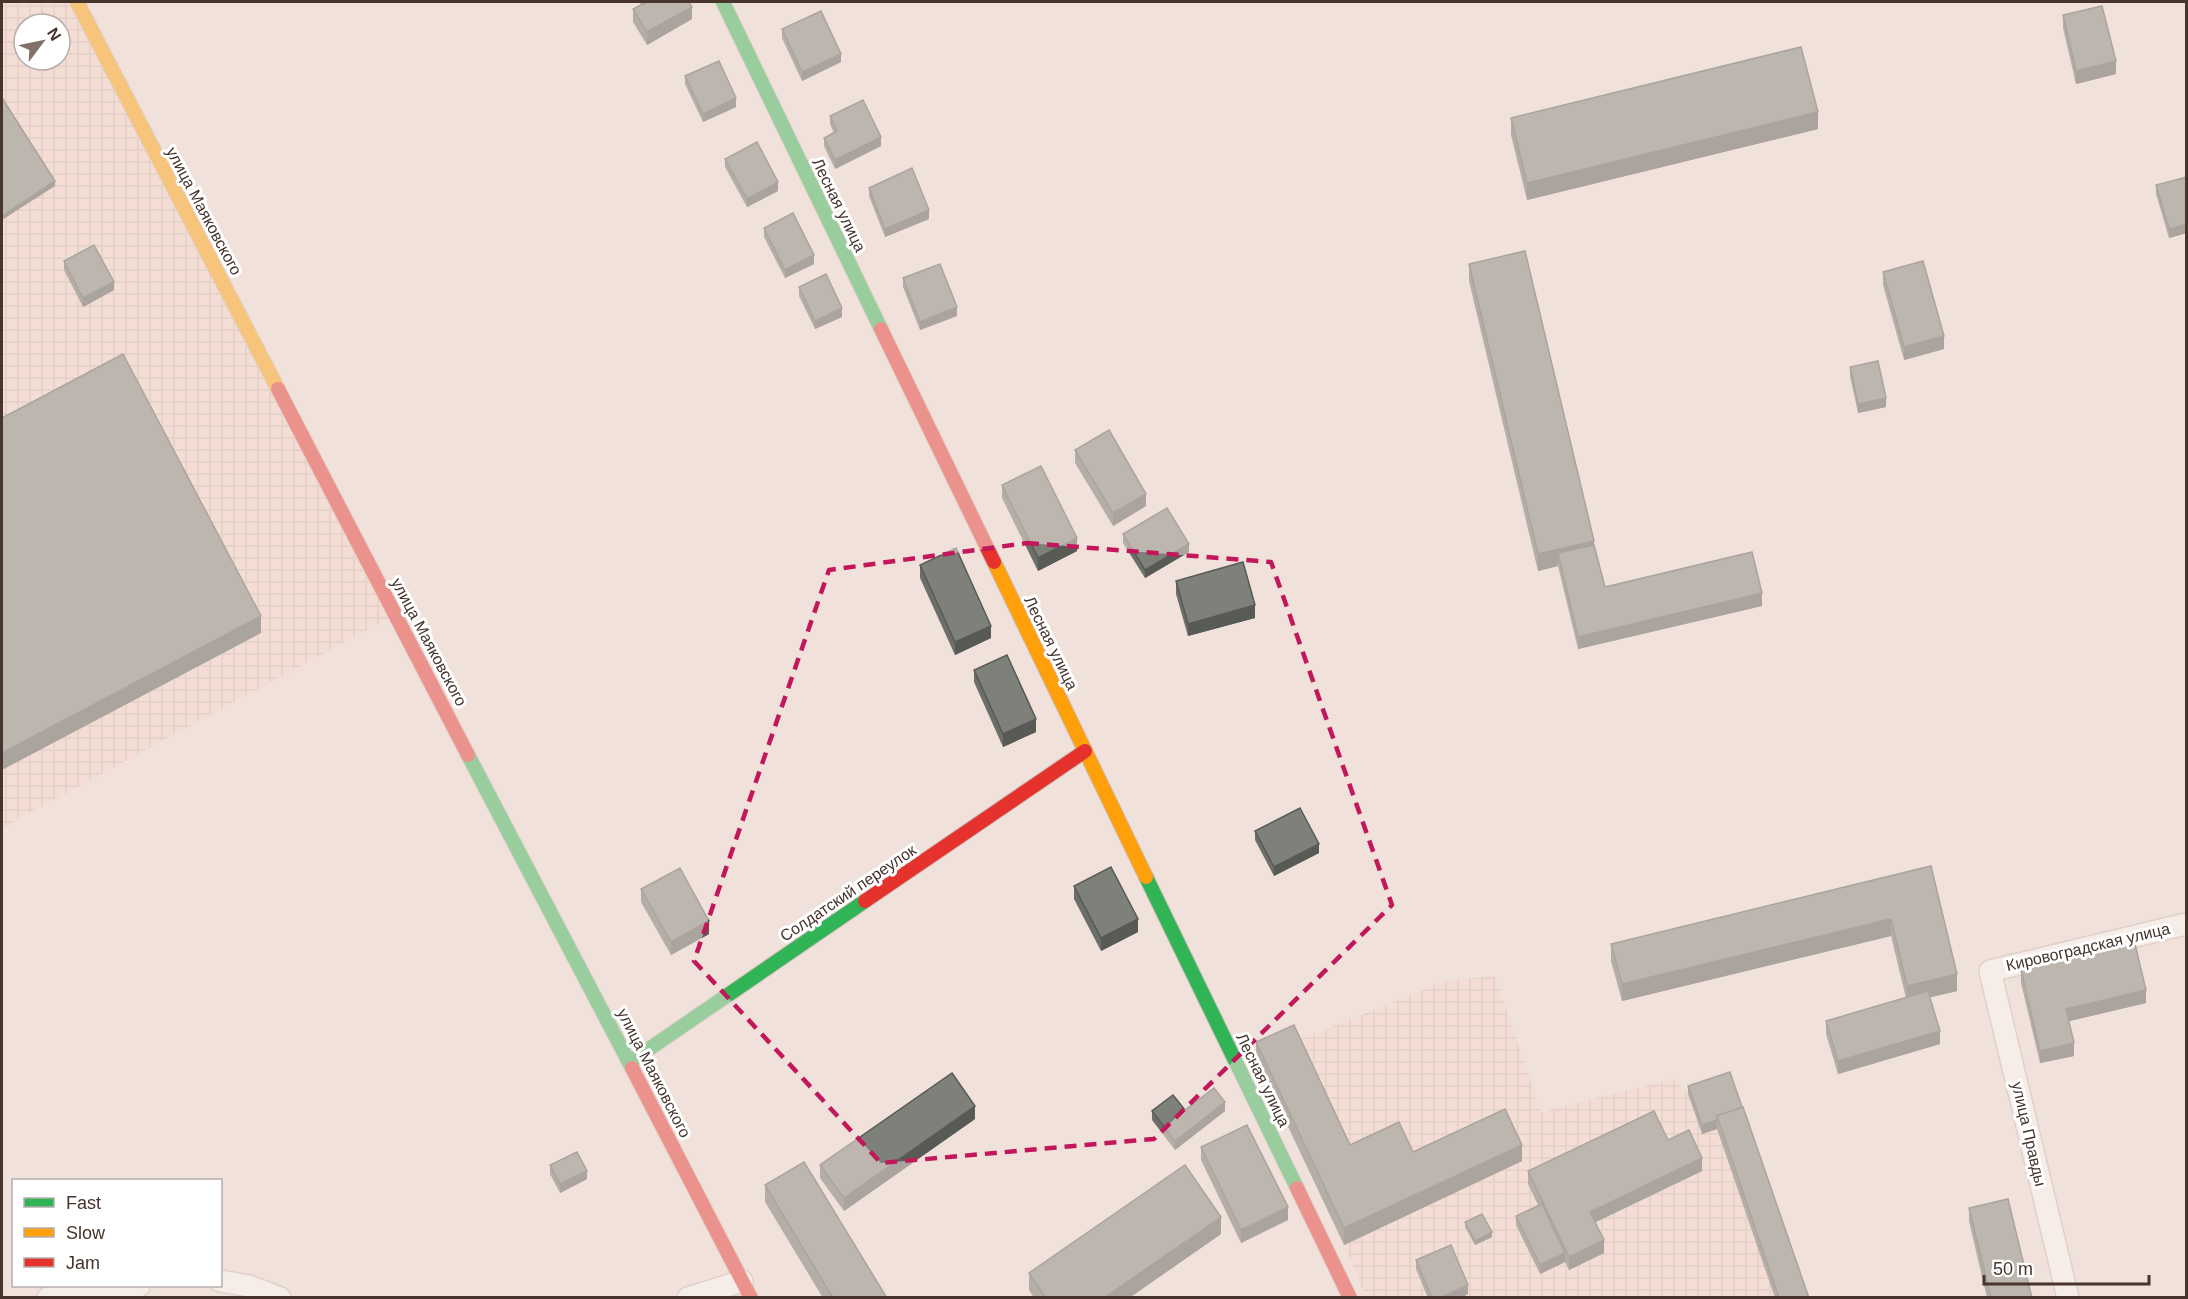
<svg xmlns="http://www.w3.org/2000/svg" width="2188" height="1299" viewBox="0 0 2188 1299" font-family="Helvetica,sans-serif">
	<defs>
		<pattern id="industrial-grid" width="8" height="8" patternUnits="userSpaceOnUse" patternTransform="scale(1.5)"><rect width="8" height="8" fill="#f6d8cc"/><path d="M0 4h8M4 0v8" fill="none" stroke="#d4bab0"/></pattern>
	</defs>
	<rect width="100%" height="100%" fill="#f0e1db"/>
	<g fill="url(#industrial-grid)" fill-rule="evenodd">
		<path d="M2,2H77L396,614L2,828ZM24,24H60V60H24Z"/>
		<path d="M1495,976L1541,1112L1673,1079L1688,1094L1730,1080L1805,1297H1366L1344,1245L1294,1042L1446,981Z"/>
	</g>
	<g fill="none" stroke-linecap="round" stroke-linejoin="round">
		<defs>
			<g id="street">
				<path d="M220,1281L249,1286L280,1298"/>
				<path d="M48,1298L139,1286"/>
				<path d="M688,1298L742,1281"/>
				<path d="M2068,1298L1990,971L2186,924"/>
			</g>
			<g id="fast">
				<path d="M723,2L881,329"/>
				<path d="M468,755L632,1068"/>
				<path d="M1146,877L1297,1188"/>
				<path d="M630,1062L865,901"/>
			</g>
			<g id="slow">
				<path d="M77,2L278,389"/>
				<path d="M994,562L1146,877"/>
			</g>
			<g id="jam">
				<path d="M881,329L994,562"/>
				<path d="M278,389L468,755"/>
				<path d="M865,901L1085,751"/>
				<path d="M632,1068L751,1298"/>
				<path d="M1297,1188L1350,1298"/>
			</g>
		</defs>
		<use href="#street" stroke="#ccbdb7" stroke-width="24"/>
		<use href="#fast" stroke="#ccbdb7" stroke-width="16"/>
		<use href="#slow" stroke="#ccbdb7" stroke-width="16"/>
		<use href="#jam" stroke="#ccbdb7" stroke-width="16"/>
		<use href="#street" stroke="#fdfafa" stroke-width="21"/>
		<use href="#fast" stroke="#30b455" stroke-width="14"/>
		<use href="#slow" stroke="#ff9f0a" stroke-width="14"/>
		<use href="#jam" stroke="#e5322d" stroke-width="14"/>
	</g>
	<g fill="#6c6f69">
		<path d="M639,2H689L692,19L647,45L633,22V9L641,5Z"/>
		<path d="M2063,15L2116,74L2076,84L2063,28Z"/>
		<path d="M782,29L841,62L802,81L782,38Z"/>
		<path d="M685,76L736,107L703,122L685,84Z"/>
		<path d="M830,116L881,146L835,169L824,146V138L834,133L830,124Z"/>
		<path d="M1511,118L1818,129L1527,200L1511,135Z"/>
		<path d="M725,159L778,191L747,207L725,167Z"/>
		<path d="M2187,177V233L2169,238L2156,194V185Z"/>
		<path d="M869,188L929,219L885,237L869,196Z"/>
		<path d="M764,228L814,264L785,278L764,237Z"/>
		<path d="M64,261L114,290L83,307L64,270Z"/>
		<path d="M1469,264L1594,545L1605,587L1762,606L1578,649L1558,566L1538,571L1469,281Z"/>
		<path d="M1883,272L1944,349L1904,360L1883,285Z"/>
		<path d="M903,278L957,316L920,330L903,287Z"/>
		<path d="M799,287L842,317L815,329L799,296Z"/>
		<path d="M1850,367L1886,407L1858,413L1850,376Z"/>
		<path d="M1075,450L1146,506L1113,526L1075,463Z"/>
		<path d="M1002,485L1077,551L1038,571L1002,498Z"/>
		<path d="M1123,534L1189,552L1145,578L1123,543Z"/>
		<path d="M920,565L991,638L955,655L920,578Z"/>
		<path d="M1176,581L1255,618L1188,636L1176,594Z"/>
		<path d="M974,670L1036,732L1003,747L974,682Z"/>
		<path d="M1255,831L1319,853L1274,876L1255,840Z"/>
		<path d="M1931,866L1957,991L1930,997L1940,1044L1838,1074L1826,1034V1021L1906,998L1891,936L1622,1001L1611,961V944Z"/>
		<path d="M1074,886L1138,932L1101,951L1074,899Z"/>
		<path d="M641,889L709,934L671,955L641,902Z"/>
		<path d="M2021,970L2146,1003L2069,1021L2074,1056L2040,1063L2021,983Z"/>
		<path d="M1256,1042L1350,1145L1413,1152L1522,1161L1344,1245L1256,1059Z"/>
		<path d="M1730,1072L1809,1298H1775L1717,1129L1702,1134L1688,1094V1086Z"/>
		<path d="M1185,1110L1225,1111L1175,1150L1152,1120V1111Z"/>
		<path d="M975,1119L844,1211L820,1178V1165Z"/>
		<path d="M1668,1140L1702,1171L1595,1222L1604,1253L1569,1270L1565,1262L1540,1274L1516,1225V1216L1538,1205L1528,1184V1171Z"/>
		<path d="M1201,1147L1288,1220L1241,1243L1201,1160Z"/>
		<path d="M550,1165L587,1179L560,1193L550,1174Z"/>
		<path d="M765,1185L887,1298H823L765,1202Z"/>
		<path d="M1969,1208L2032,1298H1987L1969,1221Z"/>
		<path d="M1465,1222L1492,1237L1475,1245L1465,1227Z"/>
		<path d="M1221,1234L1129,1298H1034L1029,1290V1273Z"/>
		<path d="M1416,1260L1468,1294L1460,1298H1428L1416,1269Z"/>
	</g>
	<g fill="#585a55">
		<path d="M692,7V19L647,45V32Z"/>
		<path d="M841,54V62L802,81V72Z"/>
		<path d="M2116,61V74L2076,84V71Z"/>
		<path d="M736,98V107L703,122V114Z"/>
		<path d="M1818,112V129L1527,200V183Z"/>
		<path d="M881,137V146L835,169V160Z"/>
		<path d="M55,181V186L2,220V216Z"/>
		<path d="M778,182V191L747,207V199Z"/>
		<path d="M929,210V219L885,237V229Z"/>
		<path d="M2187,224V233L2169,238V229Z"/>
		<path d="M814,255V264L785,278V270Z"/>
		<path d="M114,282V290L83,307V298Z"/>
		<path d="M957,307V316L920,330V322Z"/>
		<path d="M842,308V317L815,329V321Z"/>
		<path d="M1944,336V349L1904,360V347Z"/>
		<path d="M1886,398V407L1858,413V404Z"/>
		<path d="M1146,494V506L1113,526V513Z"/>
		<path d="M1077,538V551L1038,571V558Z"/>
		<path d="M1594,541V558L1558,553V566L1538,571V554Z"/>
		<path d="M1189,544V552L1145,578V570Z"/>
		<path d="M1762,593V606L1578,649V637Z"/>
		<path d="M1255,605V618L1188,636V624Z"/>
		<path d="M261,616V633L2,770V753Z"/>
		<path d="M991,626V638L955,655V642Z"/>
		<path d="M1036,719V732L1003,747V734Z"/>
		<path d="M1319,844V853L1274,876V867Z"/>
		<path d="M1138,919V932L1101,951V938Z"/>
		<path d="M1891,919V936L1622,1001V984Z"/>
		<path d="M709,921V934L671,955V942Z"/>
		<path d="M1957,974V991L1907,1003V986Z"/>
		<path d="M2146,990V1003L2066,1022V1009Z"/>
		<path d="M1940,1031V1044L1838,1074V1061Z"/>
		<path d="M2074,1043V1056L2040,1063V1051Z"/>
		<path d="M1225,1102V1111L1175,1150V1141Z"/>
		<path d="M975,1106V1119L844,1211V1198Z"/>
		<path d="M1717,1120V1129L1702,1134V1125Z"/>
		<path d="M1522,1145V1161L1344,1245V1228Z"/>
		<path d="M1702,1158V1171L1590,1225V1212Z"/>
		<path d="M587,1171V1179L560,1193V1184Z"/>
		<path d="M1288,1207V1220L1241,1243V1230Z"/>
		<path d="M1221,1217V1234L1129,1298H1104Z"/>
		<path d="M1492,1232V1237L1475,1245V1241Z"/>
		<path d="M1604,1240V1253L1569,1270V1257Z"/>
		<path d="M1565,1253V1262L1540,1274V1265Z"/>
		<path d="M1468,1285V1294L1460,1298H1440Z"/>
	</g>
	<g fill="#7d817a" stroke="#585a55" stroke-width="1.5">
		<path d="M647,2H689L692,7L647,32L633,9Z"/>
		<path d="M2102,6L2116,61L2076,71L2063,15Z"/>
		<path d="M821,11L841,54L802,72L782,29Z"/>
		<path d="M1801,47L1818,112L1527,183L1511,118Z"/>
		<path d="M719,61L736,98L703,114L685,76Z"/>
		<path d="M2,98L55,181L2,216Z"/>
		<path d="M863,100L881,137L835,160L824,138L837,131L830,116Z"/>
		<path d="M757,142L778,182L747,199L725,159Z"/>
		<path d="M912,168L929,210L885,229L869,188Z"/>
		<path d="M2187,177V224L2169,229L2156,185Z"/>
		<path d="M793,213L814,255L785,270L764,228Z"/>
		<path d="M94,245L114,282L83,298L64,261Z"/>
		<path d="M1525,251L1594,541L1538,554L1469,264Z"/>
		<path d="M1923,261L1944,336L1904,347L1883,272Z"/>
		<path d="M940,264L957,307L920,322L903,278Z"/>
		<path d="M826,274L842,308L815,321L799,287Z"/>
		<path d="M123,354L261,616L2,753V418Z"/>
		<path d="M1878,361L1886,398L1858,404L1850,367Z"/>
		<path d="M1109,430L1146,494L1113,513L1075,450Z"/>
		<path d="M1041,466L1077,538L1038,558L1002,485Z"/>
		<path d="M1167,508L1189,544L1145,570L1123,534Z"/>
		<path d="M1594,545L1605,587L1752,552L1762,593L1578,637L1558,553Z"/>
		<path d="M956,548L991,626L955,642L920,565Z"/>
		<path d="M1243,562L1255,605L1188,624L1176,581Z"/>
		<path d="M1007,655L1036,719L1003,734L974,670Z"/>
		<path d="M1300,808L1319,844L1274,867L1255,831Z"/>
		<path d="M1931,866L1957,974L1907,986L1891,919L1622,984L1611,944Z"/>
		<path d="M1111,867L1138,919L1101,938L1074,886Z"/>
		<path d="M680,868L709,921L671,942L641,889Z"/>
		<path d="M2135,944L2146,990L2066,1009L2074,1043L2040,1051L2021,970Z"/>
		<path d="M1928,991L1940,1031L1838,1061L1826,1021Z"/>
		<path d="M1294,1025L1350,1145L1399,1122L1413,1152L1505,1109L1522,1145L1344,1228L1256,1042Z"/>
		<path d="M1730,1072L1742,1107L1717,1116V1120L1702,1125L1688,1086Z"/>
		<path d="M952,1073L975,1106L844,1198L820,1165Z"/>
		<path d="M1214,1088L1225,1102L1175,1141L1152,1111L1173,1095L1185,1110Z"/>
		<path d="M1743,1107L1809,1298H1779L1717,1116Z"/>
		<path d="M1654,1111L1668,1140L1689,1130L1702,1158L1590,1212L1604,1240L1569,1257L1528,1171Z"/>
		<path d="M1247,1125L1288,1207L1241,1230L1201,1147Z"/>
		<path d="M577,1152L587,1171L560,1184L550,1165Z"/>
		<path d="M804,1162L887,1298H833L765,1185Z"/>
		<path d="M1185,1165L1221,1217L1104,1298H1046L1029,1273Z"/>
		<path d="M2008,1199L2032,1298H1991L1969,1208Z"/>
		<path d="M1542,1204L1565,1253L1540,1265L1516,1216Z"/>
		<path d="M1482,1214L1492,1232L1475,1241L1465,1222Z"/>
		<path d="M1451,1245L1468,1285L1440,1298H1432L1416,1260Z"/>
	</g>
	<path d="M0 0H2188V1299H0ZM1027,543L1271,562L1392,905L1154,1139L881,1163L694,961L829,570Z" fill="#f0e1db" fill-opacity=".55" fill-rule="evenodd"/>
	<path fill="none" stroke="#c2185b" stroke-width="4.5" stroke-dasharray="12 8" stroke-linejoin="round" d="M1027,543L1271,562L1392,905L1154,1139L881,1163L694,961L829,570Z"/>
	<g text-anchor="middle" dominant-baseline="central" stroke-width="6" stroke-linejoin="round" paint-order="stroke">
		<g font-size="16" fill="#46342d" stroke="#fff">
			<text transform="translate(839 205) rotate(64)">Лесная улица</text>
			<text transform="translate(204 211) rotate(62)">улица Маяковского</text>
			<text transform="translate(429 642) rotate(62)">улица Маяковского</text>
			<text transform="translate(1051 643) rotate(64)">Лесная улица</text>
			<text transform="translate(848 893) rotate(-34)">Солдатский переулок</text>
			<text transform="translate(2088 947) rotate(-13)">Кировоградская улица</text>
			<text transform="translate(654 1073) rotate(63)">улица Маяковского</text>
			<text transform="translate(1263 1080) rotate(64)">Лесная улица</text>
			<text transform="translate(2029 1134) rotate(77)">улица Правды</text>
		</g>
	</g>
	<rect width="2188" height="1299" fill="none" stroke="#46342d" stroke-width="6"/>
	<rect x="12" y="1179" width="210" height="108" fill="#ffffff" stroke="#b5aeab" stroke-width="1.5"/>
	<rect x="24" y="1198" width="30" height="9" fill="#30b455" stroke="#b5aeab" stroke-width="1.5"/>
	<text x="66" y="1209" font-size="18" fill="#46342d">Fast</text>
	<rect x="24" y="1228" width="30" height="9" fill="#ff9f0a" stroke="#b5aeab" stroke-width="1.5"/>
	<text x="66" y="1239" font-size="18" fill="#46342d">Slow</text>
	<rect x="24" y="1258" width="30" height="9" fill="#e5322d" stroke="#b5aeab" stroke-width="1.5"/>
	<text x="66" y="1269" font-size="18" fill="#46342d">Jam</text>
	<g transform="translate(42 42) rotate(58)"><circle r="28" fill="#ffffff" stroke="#b5aeab" stroke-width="1.5"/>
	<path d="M0-4.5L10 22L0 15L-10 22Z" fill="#82716a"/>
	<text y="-9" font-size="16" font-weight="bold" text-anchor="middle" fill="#46342d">N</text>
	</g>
	<path d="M1984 1275v9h165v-9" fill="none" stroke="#46342d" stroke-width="3"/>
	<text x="1993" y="1275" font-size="18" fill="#46342d" stroke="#ffffff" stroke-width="4.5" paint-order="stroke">50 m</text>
</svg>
